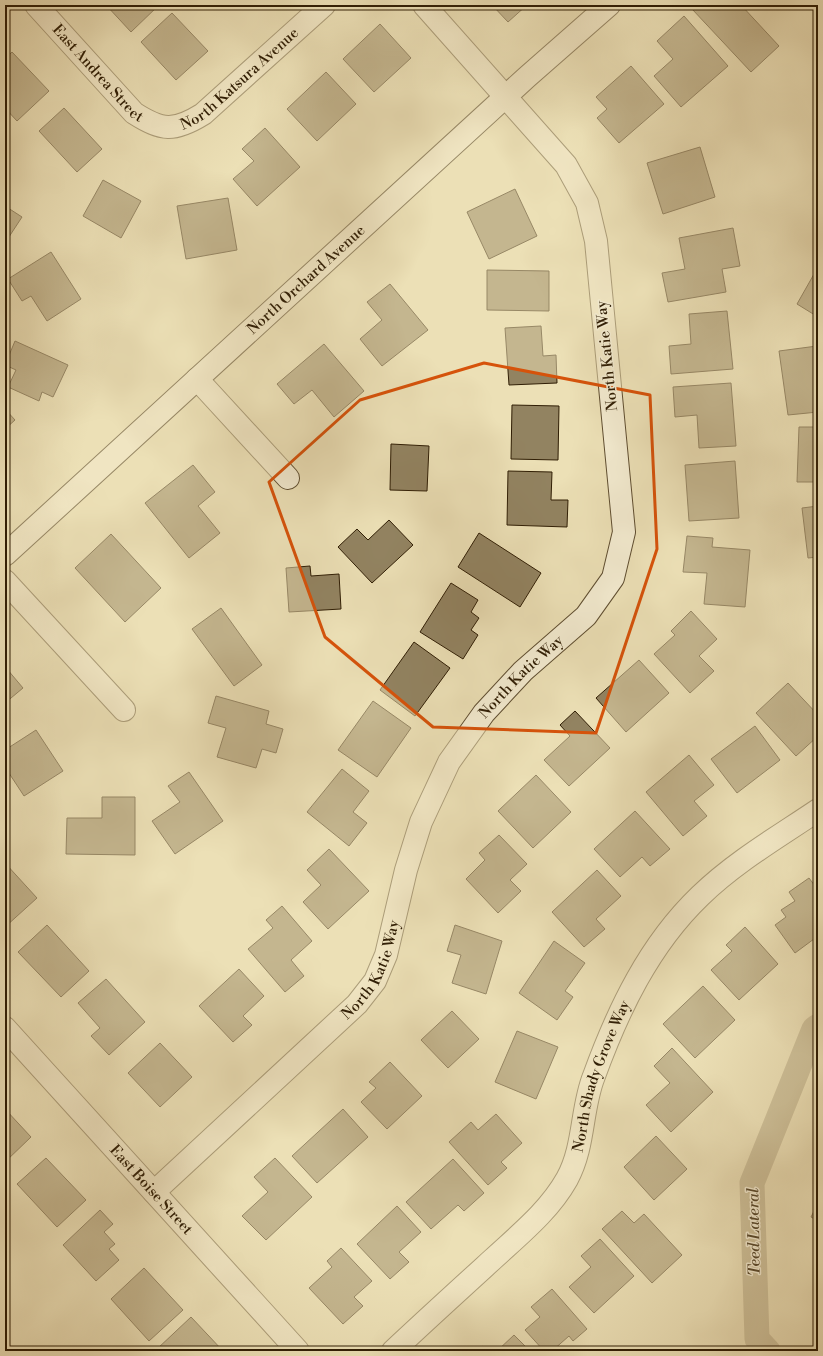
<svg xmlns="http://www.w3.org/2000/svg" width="823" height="1356" viewBox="0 0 823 1356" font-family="'Libre Bodoni',serif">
	<rect width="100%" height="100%" fill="#ece0b6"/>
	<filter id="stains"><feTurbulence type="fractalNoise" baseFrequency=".005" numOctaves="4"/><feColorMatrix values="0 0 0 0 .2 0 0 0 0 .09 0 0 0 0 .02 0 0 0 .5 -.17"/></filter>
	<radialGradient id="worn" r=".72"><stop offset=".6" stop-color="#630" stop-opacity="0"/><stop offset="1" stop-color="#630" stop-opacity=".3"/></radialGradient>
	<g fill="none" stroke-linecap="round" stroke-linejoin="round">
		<path stroke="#ac9e7a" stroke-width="25" d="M768,1351L757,1339L752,1183L814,1029L818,1026"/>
	</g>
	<g fill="#928361" stroke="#301e05">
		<path d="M106,5H159L131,32Z"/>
		<path d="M492,5H527L508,22Z"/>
		<path d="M696,5H741L779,46L751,72L692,9Z"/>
		<path d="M172,13L208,51L176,80L141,42Z"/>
		<path d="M684,16L728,66L681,107L654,76L673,59L657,41Z"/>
		<path d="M380,24L411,58L374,92L343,59Z"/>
		<path d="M12,52L49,91L17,121L5,108V59Z"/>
		<path d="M631,66L664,104L619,143L597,118L607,109L596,97Z"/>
		<path d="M326,72L356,104L317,141L287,109Z"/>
		<path d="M64,108L102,149L77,172L39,131Z"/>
		<path d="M265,128L300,167L257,206L233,179L254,161L242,149Z"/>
		<path d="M700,147L715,197L663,214L647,163Z"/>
		<path d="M103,180L141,201L121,238L83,216Z"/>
		<path d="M515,189L537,236L489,259L467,212Z"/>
		<path d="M228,198L237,250L186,259L177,206Z"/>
		<path d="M5,206L22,217L5,243Z"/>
		<path d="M733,228L740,266L722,269L726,292L668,302L662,273L685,269L679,238Z"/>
		<path d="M51,252L81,299L47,321L31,296L22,301L8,279Z"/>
		<path d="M818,267V317L797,304Z"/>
		<path d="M487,270L549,271V311L487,310Z"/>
		<path d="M390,284L428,330L382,366L360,339L382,320L367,302Z"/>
		<path d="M727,311L733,369L671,374L669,346L691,344L689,314Z"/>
		<path d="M541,326L543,356L556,355L557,383L509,385L505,328Z"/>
		<path d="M15,341L68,365L53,397L42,392L39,401L8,387L16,370L5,365Z"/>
		<path d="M324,344L364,391L334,417L312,390L294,404L277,384Z"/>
		<path d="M817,346L818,412L788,415L779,351Z"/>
		<path d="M731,383L736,446L699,448L697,415L675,417L673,387Z"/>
		<path d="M512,405L559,406L558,460L511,459Z"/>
		<path d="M5,409L15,420L5,429Z"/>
		<path d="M799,427H818V482H797Z"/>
		<path d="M391,444L429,446L427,491L390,490Z"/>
		<path d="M735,461L739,518L689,521L685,465Z"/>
		<path d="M193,465L215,492L198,506L220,533L189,558L145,503Z"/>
		<path d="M508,471L552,472L551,500H568L567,527L507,525Z"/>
		<path d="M818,506V557L808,558L802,508Z"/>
		<path d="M389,520L413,545L372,583L338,547L357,529L368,540Z"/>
		<path d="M479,533L541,573L520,607L458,567Z"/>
		<path d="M111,534L161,588L125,622L75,568Z"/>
		<path d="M687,536L713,538L712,547L750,550L745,607L704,604L707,573L683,572Z"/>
		<path d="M310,566L311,576L339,574L341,609L289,612L286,568Z"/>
		<path d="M816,571H818V630H814Z"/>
		<path d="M451,583L478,600L471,612L479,618L471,630L478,635L463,659L420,632Z"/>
		<path d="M221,608L262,665L234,686L192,629Z"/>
		<path d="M691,611L717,639L699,656L714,671L690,693L654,654L675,635L671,631Z"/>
		<path d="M414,642L450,668L415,716L380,690Z"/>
		<path d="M639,660L669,693L626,732L596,698Z"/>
		<path d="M7,669L23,688L5,703V670Z"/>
		<path d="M788,683L818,715V736L796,756L756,713Z"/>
		<path d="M216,696L269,711L266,724L283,729L276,753L262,749L256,768L217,757L226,728L208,723Z"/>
		<path d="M373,701L411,728L377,777L338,750Z"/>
		<path d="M575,711L610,748L569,786L544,760L570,736L560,725Z"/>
		<path d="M755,726L780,760L737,793L711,759Z"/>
		<path d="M36,730L63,771L24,796L5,767V750Z"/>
		<path d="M689,755L714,785L694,801L707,816L683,836L646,792Z"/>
		<path d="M342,769L369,791L353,812L367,823L349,846L307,812Z"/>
		<path d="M189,772L223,821L175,854L152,821L180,802L168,786Z"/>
		<path d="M536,775L571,812L533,848L498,811Z"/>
		<path d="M102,797H135V855L66,854L67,818H102Z"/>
		<path d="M635,811L670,849L650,866L642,857L620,877L594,849Z"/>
		<path d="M499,835L527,864L510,880L521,891L498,913L466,879L485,860L479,853Z"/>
		<path d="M329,849L369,891L328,929L303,902L321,885L307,870Z"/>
		<path d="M5,863L37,898L5,927Z"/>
		<path d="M597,870L621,896L596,919L605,929L584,947L552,912Z"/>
		<path d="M809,878L818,890V936L795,953L775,925L786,917L781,910L795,901L789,892Z"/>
		<path d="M282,906L312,941L291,960L304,976L285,992L248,949L273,928L266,920Z"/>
		<path d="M47,925L89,971L61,997L18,952Z"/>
		<path d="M455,925L502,941L486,994L452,983L461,955L447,951Z"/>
		<path d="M745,927L778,964L739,1000L711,970L732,951L726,945Z"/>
		<path d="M554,941L585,963L565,991L573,997L557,1020L519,993Z"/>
		<path d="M239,969L264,996L243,1016L252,1025L233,1042L199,1006Z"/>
		<path d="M106,979L145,1022L109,1055L91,1036L100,1028L78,1003Z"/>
		<path d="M703,986L735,1020L695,1058L663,1024Z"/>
		<path d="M452,1011L479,1039L448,1068L421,1040Z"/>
		<path d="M517,1031L558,1047L536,1099L495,1082Z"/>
		<path d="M160,1043L192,1077L160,1107L128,1073Z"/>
		<path d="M672,1048L713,1092L671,1132L646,1105L670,1083L654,1066Z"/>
		<path d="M390,1062L422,1096L387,1129L361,1102L376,1088L369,1082Z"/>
		<path d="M5,1109L31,1137L5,1162Z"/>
		<path d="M343,1109L368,1137L317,1183L292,1156Z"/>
		<path d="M496,1114L522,1143L501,1162L507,1168L488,1185L449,1142L471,1122L478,1130Z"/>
		<path d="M656,1136L687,1169L654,1200L624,1167Z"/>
		<path d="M46,1158L86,1200L57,1227L17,1184Z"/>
		<path d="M275,1158L312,1197L266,1240L242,1216L268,1192L254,1177Z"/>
		<path d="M453,1159L484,1193L464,1211L458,1205L431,1229L406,1202Z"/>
		<path d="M818,1203V1221L811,1217Z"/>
		<path d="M397,1206L421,1232L399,1252L409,1262L390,1279L357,1244Z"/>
		<path d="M100,1210L113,1224L104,1232L115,1244L109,1249L119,1260L96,1281L63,1245Z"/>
		<path d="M622,1211L634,1223L644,1214L682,1255L652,1283L602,1229Z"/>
		<path d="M600,1239L634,1276L594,1313L569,1287L591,1267L581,1256Z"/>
		<path d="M341,1248L372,1281L354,1297L363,1306L343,1324L309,1288L332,1267L327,1261Z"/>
		<path d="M144,1268L183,1310L149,1341L111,1299Z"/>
		<path d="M552,1289L587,1329L573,1341L569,1336L552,1351H544L525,1330L540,1317L531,1307Z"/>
		<path d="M191,1317L223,1351H160L157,1349Z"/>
		<path d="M514,1335L530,1351H497Z"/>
		<path d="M482,1346L488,1351H477Z"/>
	</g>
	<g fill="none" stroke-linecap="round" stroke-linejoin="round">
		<defs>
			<g id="street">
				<path id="s1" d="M36,5L134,113C162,131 174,132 203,114L324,5"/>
				<path d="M197,379L288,478"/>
				<path d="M5,581L124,710"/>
				<path id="s2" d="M5,1028L298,1351"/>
				<path id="s3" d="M154,1192L357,1004L375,981L386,955L406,870L421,822L449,762L484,713L523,671L586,616L613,578L624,532L596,241L587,203L566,165L424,5"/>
				<path id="s4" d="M393,1351C426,1320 459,1290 493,1259C520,1234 549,1211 567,1179C585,1146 581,1108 594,1076C618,1010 649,945 700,896C735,862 778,837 818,810"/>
			</g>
			<g id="secondary">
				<path id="s5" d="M5,555L527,77L609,5"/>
			</g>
		</defs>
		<use href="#street" stroke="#5f4e31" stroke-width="24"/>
		<use href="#secondary" stroke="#301e05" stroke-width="24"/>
		<use href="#street" stroke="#f3ebd0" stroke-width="22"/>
		<use href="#secondary" stroke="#f3ebd0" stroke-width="22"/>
	</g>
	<path d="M0 0H823V1356H0ZM484,363L650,395L657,549L596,733L433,727L325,637L269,482L360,400Z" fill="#ece0b6" fill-opacity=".55" fill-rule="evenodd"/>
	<path fill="none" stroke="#d6530b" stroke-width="3" stroke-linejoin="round" d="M484,363L650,395L657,549L596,733L433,727L325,637L269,482L360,400Z"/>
	<g text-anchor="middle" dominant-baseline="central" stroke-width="3" stroke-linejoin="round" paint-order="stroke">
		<g font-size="15" fill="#301e05" stroke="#f3ebd0">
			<text stroke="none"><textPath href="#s1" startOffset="92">East Andrea Street</textPath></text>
			<text stroke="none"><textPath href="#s1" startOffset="271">North Katsura Avenue</textPath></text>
			<text stroke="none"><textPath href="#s5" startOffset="408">North Orchard Avenue</textPath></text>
			<text transform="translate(607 356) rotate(-96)">North Katie Way</text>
			<text stroke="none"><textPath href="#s3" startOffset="650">North Katie Way</textPath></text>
			<text stroke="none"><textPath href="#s3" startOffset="314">North Katie Way</textPath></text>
			<text stroke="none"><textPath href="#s4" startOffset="354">North Shady Grove Way</textPath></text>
			<text stroke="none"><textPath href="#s2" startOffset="218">East Boise Street</textPath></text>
		</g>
		<g font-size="16" font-style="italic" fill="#5b4b2e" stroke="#f3ebd0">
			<text transform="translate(754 1232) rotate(-91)">Teed Lateral</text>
		</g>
	</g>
	<rect width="823" height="1356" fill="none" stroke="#ece0b6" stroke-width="20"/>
	<rect x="6" y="6" width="811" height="1344" fill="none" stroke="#301e05" stroke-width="2"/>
	<rect x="10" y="10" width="803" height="1336" fill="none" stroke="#301e05"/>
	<rect width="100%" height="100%" filter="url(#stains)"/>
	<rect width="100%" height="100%" fill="url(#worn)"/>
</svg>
